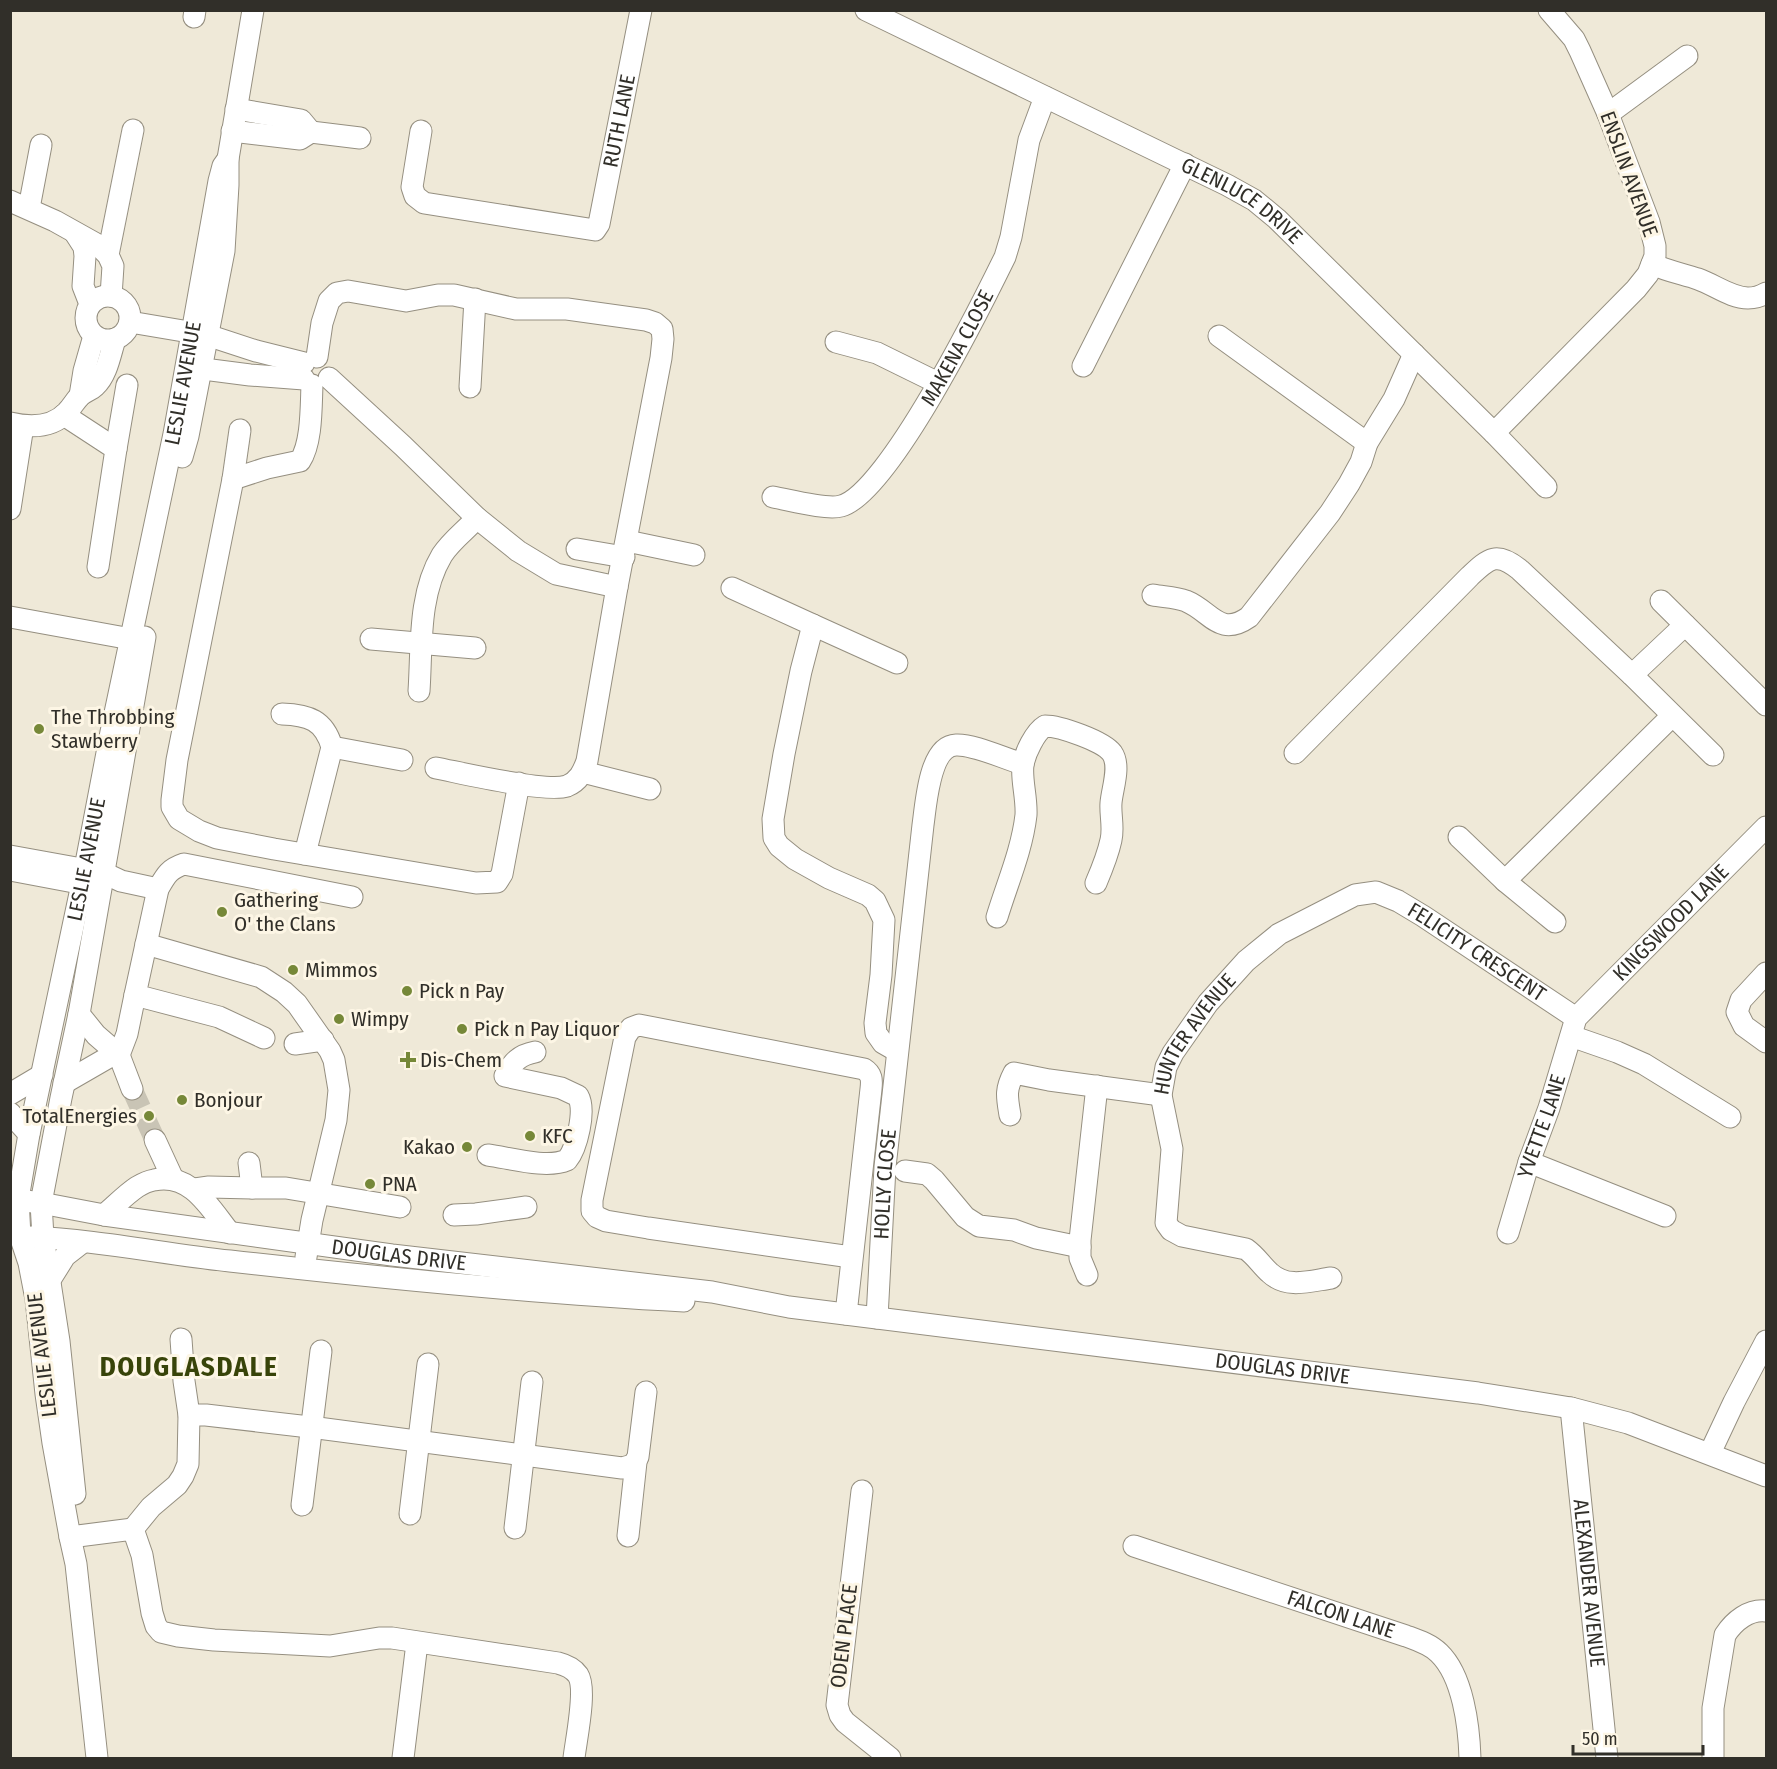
<svg xmlns="http://www.w3.org/2000/svg" width="1777" height="1769" viewBox="0 0 1777 1769" font-family="'Fira Sans Condensed',sans-serif">
	<rect width="100%" height="100%" fill="#efe9d8"/>
	<g fill="none" stroke-linecap="round" stroke-linejoin="round">
		<path stroke="#c9c4b5" stroke-width="21" stroke-dasharray="21 10" stroke-linecap="butt" d="M132,1089L155,1140"/>
		<defs>
			<g id="minor">
				<path id="s1" d="M866,10L1227,185L1254,200L1277,219L1494,433L1546,487"/>
				<path d="M194,17L195,10"/>
				<path d="M236,109L301,120L311,132"/>
				<path d="M1608,114L1687,56"/>
				<path d="M232,131L300,139L311,132L360,138"/>
				<path id="s2" d="M421,131L412,187L415,196L424,203L595,230L599,224L641,10"/>
				<path d="M10,201L55,221L98,245L108,255L113,266L111,296"/>
				<path d="M29,208L41,145"/>
				<path d="M75,233L84,247L85,256L83,286L90,304"/>
				<path d="M108,255L133,130"/>
				<path d="M1652,264C1667,271 1683,274 1698,279C1715,285 1731,298 1748,298C1755,298 1761,296 1766,293"/>
				<circle cx="108" cy="318" r="22"/>
				<path d="M130,322L207,335L256,351L304,363"/>
				<path d="M1219,336L1367,443"/>
				<path d="M836,342L877,353L938,383"/>
				<path d="M317,357L322,323L329,301L337,293L348,291L406,301L438,295H454L516,309H567L646,320L655,323L662,329L663,339L661,358L617,587L587,761C583,772 579,781 567,786C546,793 462,773 436,768"/>
				<path d="M1083,366L1185,164"/>
				<path d="M188,367L250,375L304,379"/>
				<path d="M329,378L403,446L477,518L518,551L556,574L617,587"/>
				<path d="M312,385C311,407 312,443 300,461L267,468L233,479L177,760L172,800V807L179,819L199,831L217,838L274,849L476,883L497,882L502,874L519,783"/>
				<path d="M470,387L475,299"/>
				<path d="M80,396L84,371L94,336"/>
				<path d="M64,415L116,449L98,567"/>
				<path d="M10,423C31,428 52,428 67,412C72,407 75,401 79,397C83,392 90,391 95,386C107,375 110,355 115,339"/>
				<path d="M1494,433L1636,289L1648,274L1655,256V246L1649,222L1608,114L1580,51L1574,39L1549,10"/>
				<path d="M116,449L127,385"/>
				<path d="M182,457L188,436L224,251L228,185V159L253,10"/>
				<path d="M233,479L240,430"/>
				<path id="s3" d="M773,497C790,500 826,510 841,506C888,494 982,304 1005,257L1011,237L1029,140L1045,97"/>
				<path d="M10,509L23,426"/>
				<path d="M627,541L694,555"/>
				<path d="M577,549L624,557"/>
				<path d="M732,588L813,625L801,671L784,754L773,819L774,838L779,846L795,859L829,878L868,895L875,901L884,920L881,975L875,1023L876,1033L883,1043L897,1051"/>
				<path d="M1153,595C1163,597 1175,597 1186,601C1211,611 1219,638 1249,617L1330,513L1349,484L1361,462L1367,443L1394,399L1414,354"/>
				<path d="M1661,601L1766,705"/>
				<path d="M10,617L131,639"/>
				<path d="M813,625L897,663"/>
				<path d="M371,639L475,648"/>
				<path d="M1632,675L1685,625"/>
				<path d="M419,691C422,646 418,595 442,555C451,541 466,530 477,518"/>
				<path d="M282,714C309,715 324,720 332,747L402,760"/>
				<path d="M1295,753L1470,576C1489,558 1497,551 1520,570L1632,675L1713,755"/>
				<path d="M583,772L650,789"/>
				<path d="M1459,837L1505,881"/>
				<path d="M305,854L332,747"/>
				<path d="M10,856L104,873L121,881L158,889"/>
				<path d="M10,870L95,886"/>
				<path d="M997,917C1007,884 1022,850 1026,815C1027,798 1021,779 1023,765C1025,753 1035,732 1045,726C1060,726 1103,741 1112,753C1121,766 1112,789 1111,803C1110,815 1114,827 1111,840C1108,854 1102,869 1096,883"/>
				<path d="M1555,922L1505,881L1672,716"/>
				<path d="M146,944L261,977L284,992L297,1004L330,1051L334,1060L339,1090L336,1120L312,1220L306,1257"/>
				<path d="M1766,973L1741,1000L1737,1012L1744,1026L1766,1042"/>
				<path d="M79,1014L96,1035L119,1055L132,1089"/>
				<path d="M1571,1036L1617,1052L1644,1064L1730,1117"/>
				<path d="M264,1038L219,1017L135,995L158,889C166,875 169,869 184,864L352,897"/>
				<path d="M295,1044L323,1040"/>
				<path d="M119,1055L127,1034L135,995"/>
				<path d="M64,1083L116,1053"/>
				<path d="M10,1094L42,1075"/>
				<path d="M10,1113L29,1134"/>
				<path d="M1010,1115C1007,1097 1005,1090 1014,1073L1049,1080L1161,1095"/>
				<path d="M155,1140L173,1179"/>
				<path d="M488,1155C510,1158 547,1169 567,1160C577,1148 586,1110 578,1096L561,1088L505,1076C513,1062 519,1055 535,1052"/>
				<path d="M1529,1162L1665,1216"/>
				<path d="M249,1163L252,1188H286L400,1207"/>
				<path d="M905,1171L927,1174L934,1180L965,1217L979,1226L1014,1230L1036,1238L1080,1247"/>
				<path d="M195,1189L209,1187L252,1188"/>
				<path id="s4" d="M10,1199L41,1203L104,1215L392,1255L712,1292L789,1307L1478,1393L1571,1408L1628,1423L1766,1476"/>
				<path d="M104,1215C115,1206 125,1195 137,1187C142,1184 148,1181 154,1180C191,1172 210,1208 230,1233"/>
				<path d="M454,1215L476,1214L526,1207"/>
				<path id="s5" d="M1508,1233L1529,1162L1549,1108L1576,1018L1766,827"/>
				<path d="M31,1237C98,1240 164,1254 230,1261C381,1278 532,1293 684,1301"/>
				<path d="M1087,1275L1080,1258V1240L1097,1086"/>
				<path id="s6" d="M1331,1278C1310,1281 1287,1289 1270,1273C1261,1265 1256,1256 1246,1249L1182,1236L1171,1230L1166,1223L1172,1149L1161,1095L1166,1067L1173,1053L1208,1003L1246,961L1279,934L1355,895L1376,892L1398,901L1423,916L1576,1018"/>
				<path d="M50,1280L65,1256L83,1242"/>
				<path d="M846,1314L871,1089C872,1080 872,1074 864,1069L639,1025L631,1028L625,1037L592,1200V1211L597,1217L606,1221L648,1228L851,1257"/>
				<path id="s7" d="M877,1318L885,1167L923,825C926,805 929,746 956,745C974,744 1005,759 1023,764"/>
				<path id="s8" d="M1571,1408L1607,1758"/>
				<path d="M189,1415H206L318,1428L622,1468L633,1465L638,1457L646,1392"/>
				<path d="M1710,1453L1734,1402L1766,1341"/>
				<path d="M862,1491L837,1705L840,1715L845,1722L890,1758"/>
				<path d="M75,1494L59,1341L43,1237L41,1203L61,1098L79,1014L145,637"/>
				<path d="M302,1505L321,1351"/>
				<path d="M410,1514L428,1364"/>
				<path d="M515,1528L532,1382"/>
				<path d="M133,1529L151,1507L177,1485L183,1476L188,1464L189,1415L184,1381L181,1339"/>
				<path d="M628,1536L636,1462"/>
				<path d="M70,1537L133,1529L142,1555L152,1613L156,1626L161,1632L178,1636L214,1640L330,1646L379,1638H392L558,1663C566,1665 573,1668 578,1675C587,1689 576,1740 574,1758"/>
				<path id="s9" d="M1134,1546L1406,1636C1417,1640 1430,1644 1439,1653C1463,1676 1469,1726 1470,1758"/>
				<path id="s10" d="M97,1758L76,1564L70,1537L53,1443L46,1394L36,1299L29,1263L20,1236L18,1199L29,1134L82,884L111,732L174,434L219,181L223,166L228,159"/>
				<path d="M403,1758L417,1643"/>
				<path d="M1713,1758V1708L1725,1635C1734,1621 1749,1609 1766,1611"/>
			</g>
		</defs>
		<use href="#minor" stroke="#958f80" stroke-width="23"/>
		<use href="#minor" stroke="#fff" stroke-width="21"/>
	</g>
	<g fill="#768838" stroke="#fdf6e5" stroke-width="2">
		<circle cx="39" cy="729" r="6"/>
		<circle cx="222" cy="912" r="6"/>
		<circle cx="293" cy="970" r="6"/>
		<circle cx="407" cy="991" r="6"/>
		<circle cx="339" cy="1019" r="6"/>
		<circle cx="462" cy="1029" r="6"/>
		<path d="M405 1051h6v6h6v6h-6v6h-6v-6h-6v-6h6z"/>
		<circle cx="182" cy="1100" r="6"/>
		<circle cx="149" cy="1116" r="6"/>
		<circle cx="530" cy="1136" r="6"/>
		<circle cx="467" cy="1147" r="6"/>
		<circle cx="370" cy="1184" r="6"/>
	</g>
	<g text-anchor="middle" dominant-baseline="central" stroke-width="6" stroke-linejoin="round" paint-order="stroke">
		<g font-size="21" fill="#312f29" stroke="#fdf6e5">
			<text stroke="none"><textPath href="#s2" startOffset="363">RUTH LANE</textPath></text>
			<text transform="translate(1629 174) rotate(70)">ENSLIN AVENUE</text>
			<text stroke="none"><textPath href="#s1" startOffset="422">GLENLUCE DRIVE</textPath></text>
			<text stroke="none"><textPath href="#s3" startOffset="268">MAKENA CLOSE</textPath></text>
			<text stroke="none"><textPath href="#s10" startOffset="1398">LESLIE AVENUE</textPath></text>
			<text stroke="none"><textPath href="#s10" startOffset="912">LESLIE AVENUE</textPath></text>
			<text stroke="none"><textPath href="#s5" startOffset="360">KINGSWOOD LANE</textPath></text>
			<text stroke="none"><textPath href="#s6" startOffset="742">FELICITY CRESCENT</textPath></text>
			<text stroke="none"><textPath href="#s6" startOffset="384">HUNTER AVENUE</textPath></text>
			<text stroke="none"><textPath href="#s5" startOffset="112">YVETTE LANE</textPath></text>
			<text stroke="none"><textPath href="#s7" startOffset="134">HOLLY CLOSE</textPath></text>
			<text stroke="none"><textPath href="#s4" startOffset="393">DOUGLAS DRIVE</textPath></text>
			<text transform="translate(42 1355) rotate(-97)">LESLIE AVENUE</text>
			<text stroke="none"><textPath href="#s4" startOffset="1284">DOUGLAS DRIVE</textPath></text>
			<text stroke="none"><textPath href="#s8" startOffset="176">ALEXANDER AVENUE</textPath></text>
			<text stroke="none"><textPath href="#s9" startOffset="218">FALCON LANE</textPath></text>
			<text transform="translate(844 1636) rotate(-83)">ODEN PLACE</text>
		</g>
		<g font-size="21" fill="#312f29" stroke="#fdf6e5" text-anchor="start">
			<text x="51" y="717">The Throbbing<tspan x="51" dy="24">Stawberry</tspan></text>
			<text x="234" y="900">Gathering<tspan x="234" dy="24">O' the Clans</tspan></text>
			<text x="305" y="970">Mimmos</text>
			<text x="419" y="991">Pick n Pay</text>
			<text x="351" y="1019">Wimpy</text>
			<text x="474" y="1029">Pick n Pay Liquor</text>
			<text x="420" y="1060">Dis-Chem</text>
			<text x="194" y="1100">Bonjour</text>
			<text x="137" y="1116" text-anchor="end">TotalEnergies</text>
			<text x="542" y="1136">KFC</text>
			<text x="455" y="1147" text-anchor="end">Kakao</text>
			<text x="382" y="1184">PNA</text>
		</g>
		<g font-size="27" font-weight="bold" letter-spacing="1.5" fill="#384409" stroke="#fdf6e5">
			<text x="189" y="1367">DOUGLASDALE</text>
		</g>
	</g>
	<rect width="1777" height="1769" fill="none" stroke="#312f29" stroke-width="24"/>
	<path d="M1573 1745v9h130v-9" fill="none" stroke="#312f29" stroke-width="3"/>
	<text x="1582" y="1745" font-size="18" fill="#312f29" stroke="#fdf6e5" stroke-width="4.5" paint-order="stroke">50 m</text>
</svg>
